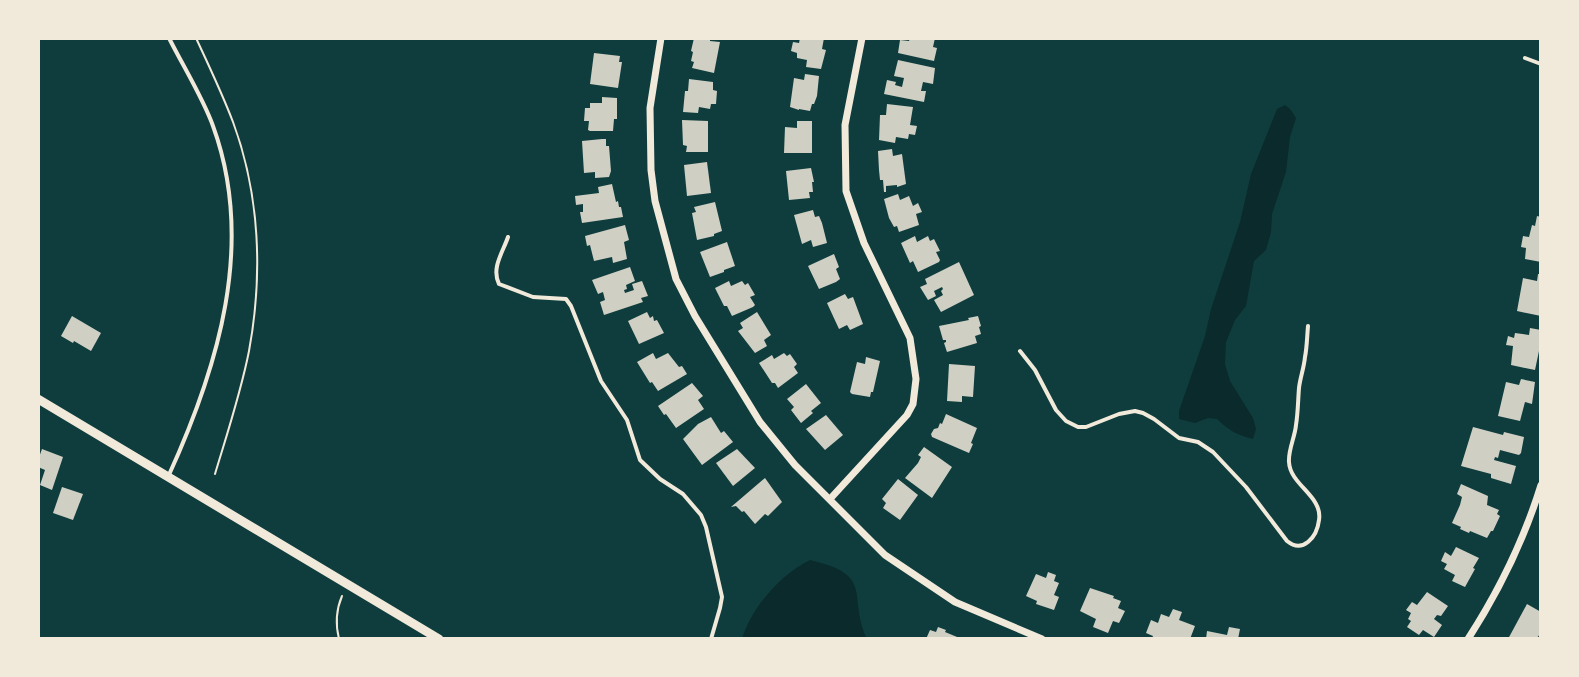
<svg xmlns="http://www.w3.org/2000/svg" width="1579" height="677" viewBox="0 0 1579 677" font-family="Literata,serif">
	<rect width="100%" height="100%" fill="#0f3d3e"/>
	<g fill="#0a2a2b">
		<path d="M1285,105L1291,110L1296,118L1290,137L1286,172L1272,214L1271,232L1266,250L1254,261L1246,306L1235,320L1226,342L1225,364L1230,381L1253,418L1256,429L1253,439C1237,435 1228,430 1217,419L1208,418L1195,423L1179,419V411L1205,336L1211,309L1240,222L1251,174L1277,109Z"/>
		<path d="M810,560C876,575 847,596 867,639H742C751,608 781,574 810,560Z"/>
	</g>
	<g fill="#cfcfc3">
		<path d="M694,38H706L710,39V41L720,42L714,73L692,68L694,62L691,61L693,52L691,51Z"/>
		<path d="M800,38H824L822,49L826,50L821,69L806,67L807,60L797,58V53L791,51L793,42L799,43Z"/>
		<path d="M910,38H935L933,47L937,48L934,61L898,53L900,40L909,41Z"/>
		<path d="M594,53L620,56L619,62H622L618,88L590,84Z"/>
		<path d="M898,60L935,68L933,84L923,82L921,91H926L924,102L884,94L887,80L896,82L895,85L902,87L904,78L894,76Z"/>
		<path d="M805,74L819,76L817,96L814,104H812L810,111L799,109V110L790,107L794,78L804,80Z"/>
		<path d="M689,79L713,82V90L717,91L716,104H711L710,109L699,107L698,113L683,112L685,91H688Z"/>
		<path d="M602,97L617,98V119H614L613,131H590L588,130L589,121H584L585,108H590V103H602Z"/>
		<path d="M887,104L913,107L910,125L917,126L915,135L909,134L908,139L896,137L895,143L879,140L880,115H886Z"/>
		<path d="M682,120L708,121V152H686L687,146L683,145Z"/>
		<path d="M797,121H812V153H784L785,127L797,128Z"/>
		<path d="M602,139H606V146H609L611,171L609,177L595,178V172L584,173L582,141Z"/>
		<path d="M892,149L893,156L902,154L906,184L897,187V185L886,186V192H884L883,180H880L879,170L878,151Z"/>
		<path d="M707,162L711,193L687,196L684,165Z"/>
		<path d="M811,168L814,182H812L813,192H809L810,198L789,200L786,171Z"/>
		<path d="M612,184L616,202L618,201L619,207H621L623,217L582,223L580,212H583V204L576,205L575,196L599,193L598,187Z"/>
		<path d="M898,194L900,200L909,196L913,206L918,203L922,212L916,214L919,225L899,232L897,226L894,227L889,218L884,199Z"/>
		<path d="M715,202L722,231L714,234V236L697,240L692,213L696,212L694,207Z"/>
		<path d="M813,210L815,217L819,216L822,223L827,243L813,247L811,240L802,244L794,215Z"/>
		<path d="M1537,216L1541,217V262L1525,259L1526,248L1521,247L1523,236L1529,237L1532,225L1535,226Z"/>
		<path d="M625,225L629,240L624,242L627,259L613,263L612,257L594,261L590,245L587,246L585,236Z"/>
		<path d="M915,236L917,242L928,236L930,241L934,239L940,251L936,252L940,260L939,262L918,272L913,261L910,263L901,243Z"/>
		<path d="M727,242L735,266L724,270V272L710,277L700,252Z"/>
		<path d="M834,254L839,267L836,269L840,279L836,282L819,289L808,266Z"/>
		<path d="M959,262L974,295L941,312L934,300L943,295L941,291L943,289L942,287L934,291L936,296L928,300L920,287L927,284L925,279Z"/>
		<path d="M630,267L635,281L626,285L627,289L624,290L625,293L634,290L632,284L642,281L648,296L641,298L643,302L604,315L600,302L605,300L603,292L598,294L592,280Z"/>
		<path d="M1538,274H1541V316L1517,311L1523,278L1537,281Z"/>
		<path d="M729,281L731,286L742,281L745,285L748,283L755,295L750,297L755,305L753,307L732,316L727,306H724L715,288Z"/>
		<path d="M845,294L848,299L853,297L863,324L850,330L847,325L839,329L827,303Z"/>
		<path d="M647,312L650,318L653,316L654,321L657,320L664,333L639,344L628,321Z"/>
		<path d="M757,312L771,335L764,340L767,346L755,353L738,331L743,328L740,323Z"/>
		<path d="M72,316L101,333L91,351L74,341L73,343L61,336Z"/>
		<path d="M978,316L981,326L979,327L981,334L975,336L977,343L947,352L944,343L946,342V340H943L939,326L969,320L968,318Z"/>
		<path d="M1530,328L1541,330V351H1539L1535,370L1511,365L1513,346L1506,345L1508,336L1514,338L1515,333L1529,335Z"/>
		<path d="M653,353L656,359L668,353L679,367L682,366L687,374L658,391L652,382L650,383L637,362Z"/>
		<path d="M784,353L787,356L790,354L797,364L794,367L798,373L778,388L775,383H772L759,363L772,355L774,359Z"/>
		<path d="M866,357L880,361L873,392H871L870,397L852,394L850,392L857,362L865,364Z"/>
		<path d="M949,364L975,366L973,397L962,396V402L947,401Z"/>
		<path d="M1521,379L1535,382L1532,404L1525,402L1520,421L1498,416L1506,382L1519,385Z"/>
		<path d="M692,383L703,396L698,400L704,409L676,428L666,414L664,415L658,406Z"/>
		<path d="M806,384L821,403L811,411L813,413L801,423L791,410L794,407L787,399Z"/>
		<path d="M946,414L977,428L971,443L973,444L969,453L932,437L931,434L934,429L938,428L940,423L942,424Z"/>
		<path d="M826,415L843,435L825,450L806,429Z"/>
		<path d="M711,417L721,433L724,431L733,442L702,465L683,439L698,424Z"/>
		<path d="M1473,427L1503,435L1504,432L1524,437L1521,453L1519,455L1500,450L1498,458L1495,457L1494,460L1516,466L1511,484L1491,478V474L1461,466Z"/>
		<path d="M924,447L952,467L932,498L905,478L918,463L921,457L918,455Z"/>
		<path d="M42,449L63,457L52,490L40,485L45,470L38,467V460Z"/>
		<path d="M737,449L755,468L733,486L716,463Z"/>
		<path d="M765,478L782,502L768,516L765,514L755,524L744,511L742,512L736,506L731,507Z"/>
		<path d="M898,479L918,495L900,520L883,508L886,503L882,499Z"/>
		<path d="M1461,484L1488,496L1487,505L1499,510L1497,514L1500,516L1493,531H1491L1487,538L1470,531L1469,533L1460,529L1461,527L1452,523L1460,505L1462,497L1457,494Z"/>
		<path d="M62,487L83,494L73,520L53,513Z"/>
		<path d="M1456,547L1479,558L1473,568L1475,569L1465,587L1452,581L1455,575L1444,569L1447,564L1441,561L1445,552L1451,556Z"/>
		<path d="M1048,572L1056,575L1054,581L1059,583L1054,595L1059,597L1054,610L1036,604L1037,601L1026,596L1036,574L1046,578Z"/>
		<path d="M1090,588L1114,596L1113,598L1121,601L1118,608L1125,611L1119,623L1113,621L1108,633L1093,627L1096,619L1080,611Z"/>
		<path d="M1427,592L1448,606L1441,616L1437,615L1434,619L1442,625L1434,637L1423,630L1419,635L1407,627L1411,621L1408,619L1411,613L1406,610L1412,602L1417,605Z"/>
		<path d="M1527,604L1541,612V633L1536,639H1508Z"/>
		<path d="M1173,609L1182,612L1179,620L1195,626L1190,639H1152L1153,636L1146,633L1151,620L1158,623L1161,614L1169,617Z"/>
		<path d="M938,627L946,630L945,632L962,639H926L930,630L936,632Z"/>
		<path d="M1229,627L1240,629L1238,639H1206L1207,631L1227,635Z"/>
	</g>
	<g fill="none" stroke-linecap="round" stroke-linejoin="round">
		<g stroke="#f1e9da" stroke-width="2">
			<path d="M196,38C209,66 222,93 233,122C260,195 263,275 249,351C241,392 227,434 215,474"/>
			<path d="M339,639C335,623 336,610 342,596"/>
		</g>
		<g stroke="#f1e9da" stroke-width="4">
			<path d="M1525,58L1541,64"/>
			<path d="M508,237C503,252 491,268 499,284L533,297L566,299L571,306L601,381L627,420L640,460L660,479L683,494L701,515L706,527L722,597L720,608L711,639"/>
			<path d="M1020,351L1035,370L1056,410L1066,421L1078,427H1086L1119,414L1135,411L1143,413L1154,419L1179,438L1198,442L1213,452L1246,487L1287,541C1303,554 1317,537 1319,520C1323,496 1290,485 1289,462C1288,450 1295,437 1296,425C1298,413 1298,400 1299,388C1300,378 1304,368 1305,357C1307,347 1307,337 1308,326"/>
			<path d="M168,477C218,368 256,244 213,126C203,98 183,66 169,38"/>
		</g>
		<g stroke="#f1e9da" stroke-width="7">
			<path d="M661,38L650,108L651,170L655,201L676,279L695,316L760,422L795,465L885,555L955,602L1042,639"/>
			<path d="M830,499L907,415L913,404L916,379L910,338L864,243L846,191L845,125L862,38"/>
			<path d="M1468,639C1499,591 1524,540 1541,485"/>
		</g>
		<path stroke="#f1e9da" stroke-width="9" d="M38,399L439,639"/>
	</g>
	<rect width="1579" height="677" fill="none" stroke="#f1e9da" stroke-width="80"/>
</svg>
